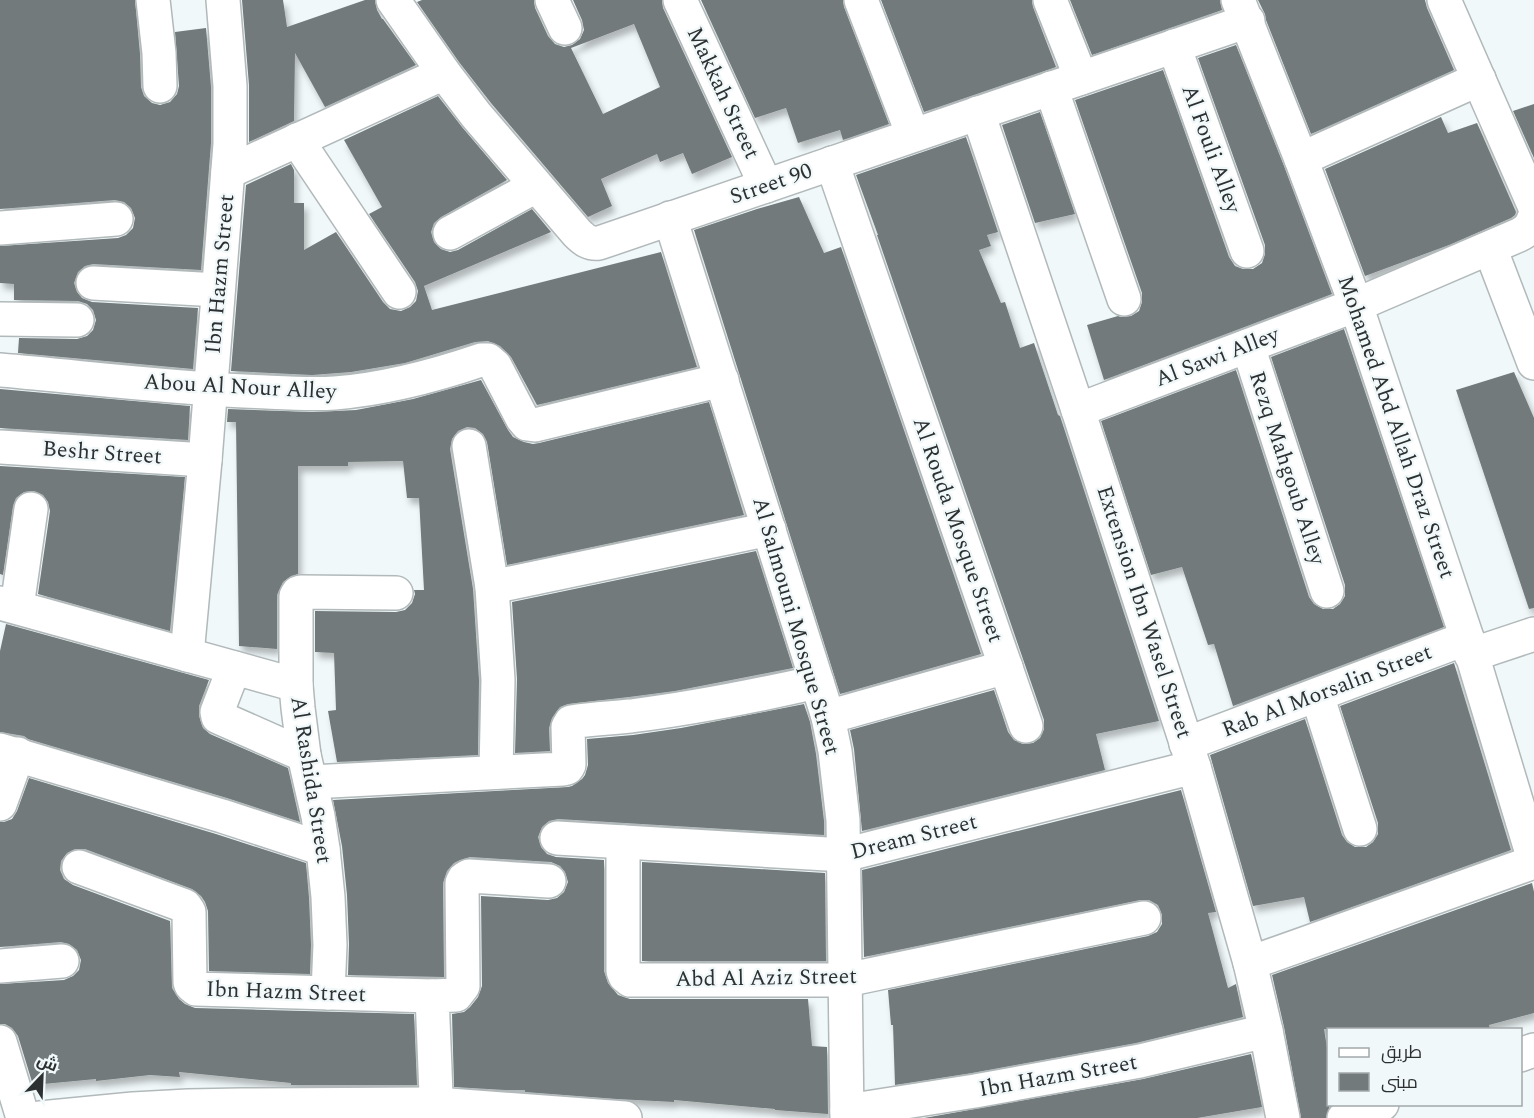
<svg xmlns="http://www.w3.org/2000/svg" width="1534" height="1118" viewBox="0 0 1534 1118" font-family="Spectral,Cairo,serif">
	<defs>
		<filter id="shadow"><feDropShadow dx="3.5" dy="6" stdDeviation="3" flood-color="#0004"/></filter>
	</defs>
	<rect width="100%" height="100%" fill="#f0f8f9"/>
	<g fill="#737a7b" fill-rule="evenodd" filter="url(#shadow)">
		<path d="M0,0H135L140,54L141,87L144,96L152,103L160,105L170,102L177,94L179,86L175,32L206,28L211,87V143L201,270L93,264L85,266L78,272L74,283L77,292L82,298L92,302L198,308L193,369L18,353L19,338L77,339L87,336L93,330L96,320L93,310L87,304L78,301L14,300V284L0,283V246L118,238L126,235L133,228L135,218L131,208L124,202L115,200L0,209Z"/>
		<path d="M242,0H283L287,27L365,0H375L377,10L382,19H383L416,65L325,107L295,53L294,121L249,142V85Z"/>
		<path d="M422,0H534L535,8L548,36L555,44L564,47L572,45L580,39L584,30L582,20L573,0H662L663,8L732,157L692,174L683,153L660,162L657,154L601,179L612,206L588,217L491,103L459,62L417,2ZM634,24L660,87L603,114L571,48Z"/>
		<path d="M701,0H843L844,7L889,124L843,140L840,130L798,143L786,108L755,118Z"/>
		<path d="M881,0H1032L1033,7L1056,67L924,112Z"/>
		<path d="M1070,0H1220L1222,10L1092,55Z"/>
		<path d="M1258,0H1425L1427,8L1454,70L1311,134L1266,20L1265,14Z"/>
		<path d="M1236,45L1284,166L1332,294L1104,380L1087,325L1118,316L1121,317L1131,316L1139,311L1142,302V293L1075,100L1163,70L1229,257L1235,266L1243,269H1253L1262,263L1265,254V245L1198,58Z"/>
		<path d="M438,96L462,127L507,180L441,217L434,223L431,232L434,242L441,249L450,252L458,250L532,209L551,232L424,286L432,310L661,252L697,367L537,405L511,357L500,346L488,341L475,342L405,363L351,372L312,375L231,371L246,185L291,164L294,170V203H304V250L336,232L383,302L390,309L401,311L410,307L416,301L418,291L415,282L369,214L382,207L344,140Z"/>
		<path d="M1534,104V158L1513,111Z"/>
		<path d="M1040,112L1075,214L1035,223L1002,125Z"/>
		<path d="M1441,117L1448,133L1477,123L1516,212L1515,215L1511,218L1449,245L1365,276L1325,169Z"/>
		<path d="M966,137L998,232L987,235L991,246L979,250L1001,303L1005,302L1020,348L1034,343L1058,415L1060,416L1159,721L1096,734L1105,770L862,831L854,749L850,730L994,690L1008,732L1014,740L1023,744L1033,743L1040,738L1044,729V720L877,235H878L856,175Z"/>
		<path d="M799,197L824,253L841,247L981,654L840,694L694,230L757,209Z"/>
		<path d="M1344,329L1444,627L1233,706L1214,644L1208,645L1182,567L1151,575L1101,421L1236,370L1309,597L1314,604L1323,609H1333L1340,604L1345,596V585L1271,357Z"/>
		<path d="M1514,372L1534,418V608L1529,609L1456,390Z"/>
		<path d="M481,380L508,430L513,437L524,442L533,444L539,443L709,402L744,515L507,565L487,442L483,434L475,428L467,427L458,431L452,439L450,449L473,589L479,680L478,755L337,762L328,711L336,710L334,653L315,652V611L396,612L405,610L412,603L415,594L414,590H424L419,498H407L403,461L348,462V466H298V574L291,576L283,582L277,595V649L239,646L236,422H227L228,409L312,412L356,410L413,399Z"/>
		<path d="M0,389L190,406L188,440L0,428Z"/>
		<path d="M0,466L185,477L170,631L38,594L50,511L48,502L43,495L34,491L24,492L16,498L13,506L3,575L0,574Z"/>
		<path d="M756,551L793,668L675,691L629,697L568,704L560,707L552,718L549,728L550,751L515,753L517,679L512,602Z"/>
		<path d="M6,624L209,680L199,706V716L203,728L210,734L288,768L300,822L227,798L28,739L24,736L0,732V651Z"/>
		<path d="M1454,663L1511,850L1310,922L1304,897L1253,906L1210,755L1305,719L1342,835L1347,842L1355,847H1366L1373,842L1378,834V823L1340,706Z"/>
		<path d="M804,704L810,722L816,754L824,821V835L558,819L549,821L542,827L538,837L541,847L547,854L556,857L604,860V971L608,983L618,995L630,999H808L812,1046L827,1047L828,1114L775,1110V1109L674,1100V1102L617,1099L525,1092V1090H505L454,1087L452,1014L464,1012L470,1007L478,997L482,986L481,896L548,900L557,898L564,892L568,882L565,872L560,866L551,862L470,857L460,860L454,863L447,871L443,883L444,977L348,975L349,944L347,895L342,846L333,800L568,787L572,786L582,779L585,775L588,765L587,739L633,735L681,728Z"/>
		<path d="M29,778L216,834L306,863L309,898L311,945L310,974L209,971L208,911L205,902L201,896L192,889L85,849H75L67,853L61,861L60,870L64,879L73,885L170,921L172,988L179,999L185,1004L195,1008L414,1014L417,1085H291V1083L179,1072L180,1077L150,1075L96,1081V1079L33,1085L18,1036L12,1028L5,1024H0V984L64,980L73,976L79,970L81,960L77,950L69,944L61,942L0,947V822H4L12,819L17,811Z"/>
		<path d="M1181,790L1216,912L1208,913L1228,988L1236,984L1243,1017L1136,1043L972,1073L895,1085L893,1025H891L888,990L1148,936L1157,932L1162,924V915L1158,905L1149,900H1140L864,957L862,870Z"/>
		<path d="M642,862L825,873L826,961H642Z"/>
		<path d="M1532,883L1534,892V1013L1489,1025L1490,1029H1324L1329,1060V1108L1326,1118H1301L1284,1027L1272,975Z"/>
		<path d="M1251,1054L1262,1107L1197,1118H924L1143,1079Z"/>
	</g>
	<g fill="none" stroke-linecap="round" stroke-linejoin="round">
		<defs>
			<g id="minor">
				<path d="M153,0L159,53L160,86"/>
				<path d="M393,0L444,73L476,115L577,233C584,240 589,244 599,243L1248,21"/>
				<path d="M552,0L565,28"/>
				<path d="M680,0L766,186"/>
				<path d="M861,0L913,135"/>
				<path d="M1050,0L1081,78"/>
				<path d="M1238,0L1301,159L1356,305L1467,638L1534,860"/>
				<path d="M1444,0L1534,205"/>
				<path d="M1174,46L1247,251"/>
				<path d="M1051,88L1124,299"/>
				<path d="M978,113L1078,410L1194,767L1250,963L1266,1031L1283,1118"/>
				<path d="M297,140L399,292"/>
				<path d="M1301,159L1479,79"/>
				<path d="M832,163L1026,726"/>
				<path d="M228,172L444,73"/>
				<path d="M670,218L817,682L828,717L835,751L843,820L847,1118"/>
				<path d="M0,228L116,219"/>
				<path d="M450,233L536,186"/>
				<path d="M1490,248L1534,363"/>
				<path d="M93,283L218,290"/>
				<path d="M0,319L77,320"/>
				<path d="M1248,346L1327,591"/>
				<path d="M0,370C81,377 163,387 244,391C275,392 305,395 335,393C385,389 434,376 481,360H488L495,366L522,418L527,424L535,425L722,380"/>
				<path d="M1078,410L1356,305L1519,235C1527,231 1531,227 1534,218"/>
				<path d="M469,446L492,587L498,680L496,772"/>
				<path d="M0,447L205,460"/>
				<path d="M492,587L769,529"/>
				<path d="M0,603L296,685"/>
				<path d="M17,607L31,509"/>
				<path d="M187,655L205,460L230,144V86L223,0"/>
				<path d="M1471,655L1534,634"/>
				<path d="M234,668L217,712L218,717L304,755"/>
				<path d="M1317,695L1360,829"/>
				<path d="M828,717L1006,667"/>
				<path d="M1186,744L1467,638"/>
				<path d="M0,750L222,816L323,849"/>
				<path d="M311,782L563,769L567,768L569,765L568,727L571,722C591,719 611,718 631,716C694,708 755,696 817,682"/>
				<path d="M0,804L18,754"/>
				<path d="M557,838L844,855L1194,767"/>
				<path d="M623,842V971L625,976L630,980H846L1144,918"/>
				<path d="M79,867L185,906L189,912L190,982L191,985L196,989L432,996"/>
				<path d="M1250,963L1534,862"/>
				<path d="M0,966L62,961"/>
				<path d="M328,993L330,945L328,897L323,849L318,816L304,755L298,708L296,685V596L298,593L301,592L396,593"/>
				<path d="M0,1042L23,1118"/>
				<path d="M1520,1055L1534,1050"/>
				<path d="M847,1111L975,1091L1140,1061L1266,1031"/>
				<path d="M40,1118L133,1109L188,1106L242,1105L436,1104L625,1118"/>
				<path d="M437,1118L432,996L456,995L463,986L462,883L464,879L469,876L549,881"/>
				<path d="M1344,1118L1382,1104"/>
			</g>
		</defs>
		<use href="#minor" stroke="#b2b9ba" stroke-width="36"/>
		<use href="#minor" stroke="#fff" stroke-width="33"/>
	</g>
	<g text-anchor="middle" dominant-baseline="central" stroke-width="4.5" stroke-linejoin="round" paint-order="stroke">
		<g font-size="22" fill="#2d3030" stroke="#f0f8f9">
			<text transform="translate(723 93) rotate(65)">Makkah Street</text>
			<text transform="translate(1211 149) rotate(70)">Al Fouli Alley</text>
			<text transform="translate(771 184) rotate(-19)">Street 90</text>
			<text transform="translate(220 274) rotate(-85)">Ibn Hazm Street</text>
			<text transform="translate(1217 357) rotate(-21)">Al Sawi Alley</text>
			<text transform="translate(240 387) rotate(3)">Abou Al Nour Alley</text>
			<text transform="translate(1396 427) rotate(71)">Mohamed Abd Allah Draz Street</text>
			<text transform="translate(102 453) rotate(4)">Beshr Street</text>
			<text transform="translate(1287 468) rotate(72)">Rezq Mahgoub Alley</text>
			<text transform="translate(958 530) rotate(71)">Al Rouda Mosque Street</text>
			<text transform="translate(1144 612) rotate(72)">Extension Ibn Wasel Street</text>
			<text transform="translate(796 626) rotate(74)">Al Salmouni Mosque Street</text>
			<text transform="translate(1327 691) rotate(-21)">Rab Al Morsalin Street</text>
			<text transform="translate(311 780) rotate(81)">Al Rashida Street</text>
			<text transform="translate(914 837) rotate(-14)">Dream Street</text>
			<text transform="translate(766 978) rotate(-1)">Abd Al Aziz Street</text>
			<text transform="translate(286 992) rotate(2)">Ibn Hazm Street</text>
			<text transform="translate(1058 1076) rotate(-10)">Ibn Hazm Street</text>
		</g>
	</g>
	<rect x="1327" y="1028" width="195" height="78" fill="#f0f8f9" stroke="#a2a8a9" stroke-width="1.5"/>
	<rect x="1339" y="1048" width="30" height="9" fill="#ffffff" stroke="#a2a8a9" stroke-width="1.5"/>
	<text x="1381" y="1058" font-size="18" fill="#2d3030">طريق</text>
	<rect x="1339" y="1073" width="30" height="18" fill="#737a7b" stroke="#a2a8a9" stroke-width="1.5"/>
	<text x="1381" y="1088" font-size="18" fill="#2d3030">مبنى</text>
	<g transform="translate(42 1076) rotate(23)" stroke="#f0f8f9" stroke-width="4.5" paint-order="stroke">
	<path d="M0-4.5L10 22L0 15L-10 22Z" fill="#2d3030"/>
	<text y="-9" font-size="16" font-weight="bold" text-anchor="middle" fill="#2d3030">ش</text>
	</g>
</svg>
